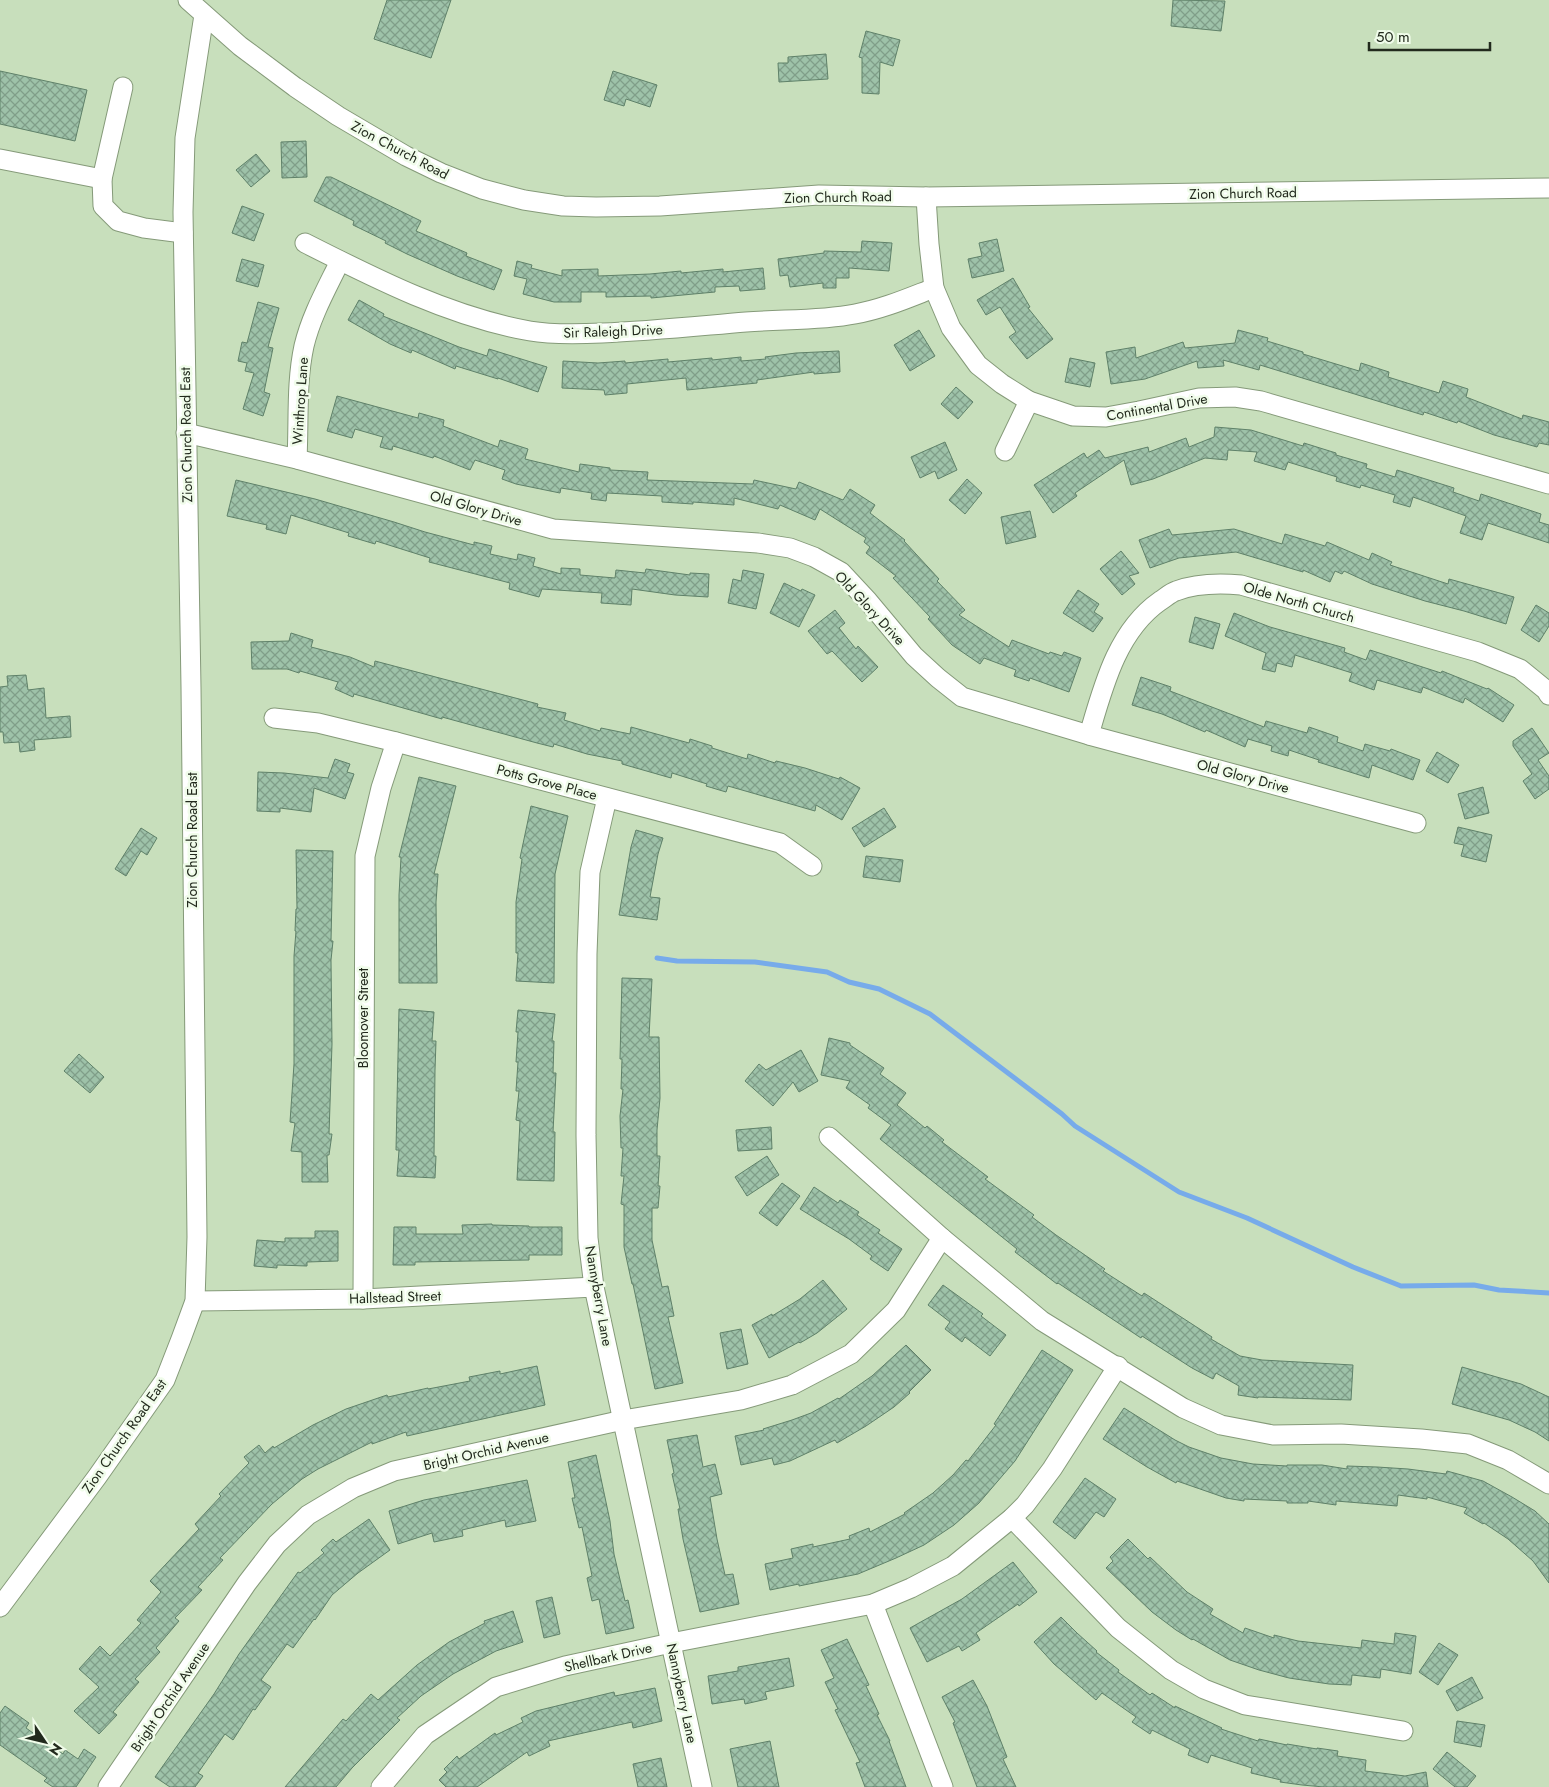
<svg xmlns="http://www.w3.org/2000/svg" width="1549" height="1787" viewBox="0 0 1549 1787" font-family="Jost,sans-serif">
	<defs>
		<pattern id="building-cross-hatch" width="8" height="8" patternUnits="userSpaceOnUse" patternTransform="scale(1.25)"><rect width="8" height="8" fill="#9ec2a9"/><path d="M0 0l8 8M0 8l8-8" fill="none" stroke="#809e89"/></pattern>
	</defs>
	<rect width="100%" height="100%" fill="#c8dfbc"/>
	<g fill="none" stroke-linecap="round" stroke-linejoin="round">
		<path stroke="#77abea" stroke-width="5" d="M657,958L677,961L755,962L827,972L849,982L879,989L930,1014L1062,1114L1075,1126L1179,1192L1247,1218L1353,1267L1401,1286L1474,1285L1499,1290L1549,1293"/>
	</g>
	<g fill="url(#building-cross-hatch)" stroke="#5f8169">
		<path d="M387,0H451L431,58L374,39Z"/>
		<path d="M1173,0L1225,1L1221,31L1171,26Z"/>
		<path d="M866,31L900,40L893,66L880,62L879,94L862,93V58L859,57Z"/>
		<path d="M826,54L828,79L779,82L778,63H788V57Z"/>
		<path d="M0,71L87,90L75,141L0,124Z"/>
		<path d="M613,71L657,85L650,107L626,99L624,106L604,100Z"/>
		<path d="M306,141L307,177L282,178L281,142Z"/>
		<path d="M256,154L270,171L251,187L236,170Z"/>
		<path d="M326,177H331L421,221L416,231L467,253L466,256L502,270L494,290L457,276L407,254L385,243L386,241L353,225L354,221L314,201Z"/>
		<path d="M242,206L264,214L254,241L232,233Z"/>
		<path d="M997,239L1004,271L972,278L968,259L982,256L979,243Z"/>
		<path d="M862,241L892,243L889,271L849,268V278H836V288H823V283L790,287L788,275L780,276L778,259L824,253V251L861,252Z"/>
		<path d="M242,259L264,265L258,287L236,281Z"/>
		<path d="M517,261L532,265L531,268L562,276V270L598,269V276L650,274L681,271V273L723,269V272L763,268L765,289L740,291L739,286L715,287V292L651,298V296L606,297V292H581V302H554L523,294L527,279L514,276Z"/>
		<path d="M1013,278L1030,307L1028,308L1053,339L1027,359L1009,337L1016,332L1000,307L986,315L977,300Z"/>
		<path d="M359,300L384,314L383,316L459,347L487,356L489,349L547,367L538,392L498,378V379L456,366L455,369L412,350L411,353L390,344L348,320Z"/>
		<path d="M258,302L279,308L268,347L273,348L264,392L270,394L263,416L243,409L254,373L245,371L247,363L238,361L242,342L247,343Z"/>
		<path d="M919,330L935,356L910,371L894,345Z"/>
		<path d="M1238,330L1268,338L1267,341L1303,352V354L1359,371L1361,363L1389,372L1388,377L1439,393L1443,381L1468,389L1466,397L1522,419L1523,415L1549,422V445L1539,443L1537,447L1494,435L1458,421L1457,423L1424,412L1423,415L1260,365L1259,370L1223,360L1224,366L1198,368L1197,361L1145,379L1111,384L1106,352L1135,347L1136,358L1183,342L1185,348L1235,343Z"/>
		<path d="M839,351L840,372L814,374V372L757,380V383L687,390L686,378L627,384V393L605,395L604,390L562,388L563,361L598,363L625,361V363L668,359V362L712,358V360L741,357V361L766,359L765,357L796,353Z"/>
		<path d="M1070,358L1095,363L1090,387L1065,382Z"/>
		<path d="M956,387L973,402L958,419L941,404Z"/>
		<path d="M337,396L418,418L419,413L444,420L443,426L498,447L500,440L528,449L525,459L579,472L580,464L610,468V470L648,472L647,480L753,484L754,480L796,489L799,482L843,500L850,489L875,505L870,513L905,540L904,541L939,579L937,581L965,610L959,615L1009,647L1012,640L1049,654L1050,652L1062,656L1064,652L1081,658L1069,692L1030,678L1029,681L1014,676L1016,670L984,658L980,664L952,645L928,619L930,617L893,578L896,576L866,553L870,547L864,542L866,538L820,509L815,520L780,505L778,509L734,498V505L693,502V504L662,502V496L607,493L606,501L591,499L592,493L561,488L560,493L516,484L502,479L505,470L475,460L470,470L434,456L433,458L393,446L392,450L380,447L383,437L355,429L352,438L327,431Z"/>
		<path d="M1215,427L1251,430L1303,446L1304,443L1336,453V455L1367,464L1366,468L1395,477L1397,470L1454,488L1453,492L1479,501L1481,494L1541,514L1539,522L1549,525V543L1488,523L1482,540L1460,533L1466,516L1413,497L1410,507L1393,502L1395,495L1361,485L1360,488L1336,481L1337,477L1288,462L1285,470L1254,461L1257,452L1228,450L1227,460L1205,458L1153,479L1131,485L1124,460L1075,493L1077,496L1053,513L1034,485L1084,453L1087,458L1099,450L1105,458L1148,447L1149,452L1186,438L1189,447L1214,437Z"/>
		<path d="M945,442L957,470L938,479L935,471L920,478L911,457Z"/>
		<path d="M967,479L982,493L965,514L949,500Z"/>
		<path d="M236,480L315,499L394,522L425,532L474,545V542L492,546L490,554L517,560L518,554L535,558L533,566L561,574V568L580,569V575L615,578L616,570L645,573L646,569L690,575V573L709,574L708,597L675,595L632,589L631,605L601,603L602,593L542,589L539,597L509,589L510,583L429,562L430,558L376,541L375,544L348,536L349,533L291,515L286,534L266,529L267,525L227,516Z"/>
		<path d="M1030,511L1036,537L1006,544L1001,517Z"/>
		<path d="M1169,529L1172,535L1234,529L1282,544L1285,534L1325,546L1327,542L1369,560L1372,553L1392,562L1390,565L1448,584L1449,579L1514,597L1506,624L1464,611L1425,601L1372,584L1344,571L1342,574L1335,571L1330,582L1303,570V572L1236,552L1179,558L1150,568L1139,540Z"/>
		<path d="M1121,551L1139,573L1129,576L1135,584L1122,595L1100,569Z"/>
		<path d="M743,570L764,574L756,609L728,603L733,579L741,581Z"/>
		<path d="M784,583L801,591L802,589L815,595L799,627L770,613Z"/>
		<path d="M1078,590L1099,604L1094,612L1103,618L1093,632L1063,613Z"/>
		<path d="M1536,605L1549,613V626L1539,642L1521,630Z"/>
		<path d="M835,610L845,623L839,628L856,649L858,646L878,667L862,682L832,651L827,654L808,631Z"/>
		<path d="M1234,613L1270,627L1345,648L1344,652L1366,660L1370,650L1441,673L1442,671L1487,689L1488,688L1514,705L1503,722L1465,698L1463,703L1423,687L1421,693L1377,680L1374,690L1349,681L1352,673L1295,655L1292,667L1277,663L1275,672L1262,669L1266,653L1225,636Z"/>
		<path d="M1195,617L1220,624L1213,649L1189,642Z"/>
		<path d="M291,633L313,640L311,647L350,657L374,667L375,661L538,704L537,707L566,713L564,720L600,731L601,728L630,734L631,727L689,743L690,739L712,746V748L747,759L748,754L775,763L776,761L805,768L839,779L840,777L860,788L842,820L816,805L815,811L728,786L726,792L706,786L707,784L672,773L671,778L622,764V761L587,754L554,744L553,747L537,743L442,717V719L354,694L353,697L335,689L338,682L300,671L299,673L287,669H252L251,642L289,641Z"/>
		<path d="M26,675L28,690L44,688L46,718L70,716L71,737L34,740L35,750L20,752L19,742L4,743L3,732H0V687L8,686L7,676Z"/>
		<path d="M1141,677L1171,687L1170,691L1264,727L1266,721L1307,733L1309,727L1338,737L1337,742L1363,751L1365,744L1390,751L1391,749L1420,760L1413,780L1372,765L1369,778L1318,762L1319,760L1289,750L1288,756L1271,751L1272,746L1248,739L1245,747L1206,730L1205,732L1162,714L1132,705Z"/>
		<path d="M1532,728L1549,753L1538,760L1549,776V789L1535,799L1523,781L1532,774L1513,746V741Z"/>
		<path d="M1437,752L1459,765L1448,783L1426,771Z"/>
		<path d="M335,759L350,764L347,772L354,774L345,799L314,788L311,812L280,808V812L257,811L258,772L284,773L328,778Z"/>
		<path d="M419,777L456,786L434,874H438L436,902L437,983H399V895L401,857H399Z"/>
		<path d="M1483,787L1489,813L1465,819L1458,794Z"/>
		<path d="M531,806L568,816L555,874L554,983L516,981L518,953H516V902L522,859L520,858Z"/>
		<path d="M884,808L896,827L864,847L852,828Z"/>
		<path d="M1458,827L1492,835L1486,862L1461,856L1464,845L1454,843Z"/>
		<path d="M141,828L157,838L147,855L141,851L126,876L115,869Z"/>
		<path d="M636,830L663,838L658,854L650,897L660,898L657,920L619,915L631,847Z"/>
		<path d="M296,850L333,851L331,941H333L331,960L332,1044L329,1134H332L329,1155H327L328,1182H302V1152L291,1151L295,1123L290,1122L294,1064V956L296,931H295L296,909H297Z"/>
		<path d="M866,856L903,860L900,882L863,877Z"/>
		<path d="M622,978L652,979L649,1037H659L660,1098L657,1130V1156H660L658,1186H660L658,1208H652V1240L662,1287L668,1286L674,1316L668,1317L683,1383L655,1389L633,1284H632L624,1247V1205L621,1204L624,1176H621L623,1148H621L620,1116L623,1089H621L622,1059H620Z"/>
		<path d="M399,1009L434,1012L432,1041H436L435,1070L434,1156H436L435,1178L397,1176L399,1150H396Z"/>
		<path d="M518,1010L555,1014L552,1041H554L553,1073H556L553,1132H555L554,1181L517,1180L520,1121L516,1120L519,1091H516L518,1062H516L518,1032H516Z"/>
		<path d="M829,1038L850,1043V1045L884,1068L880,1074L906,1093L897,1105L925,1128L927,1126L944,1140L942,1142L988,1177L985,1179L1034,1215L1032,1217L1056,1235L1105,1269L1103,1271L1142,1296L1144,1293L1212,1337L1211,1339L1240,1356L1262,1360L1353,1365L1351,1400L1258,1397V1398L1238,1395L1239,1386L1216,1373L1213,1379L1192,1368L1142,1336L1141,1338L1058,1283L1057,1284L1015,1252L1017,1249L880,1139L891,1125L868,1108L870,1105L846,1088L850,1081L821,1075Z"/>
		<path d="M801,1050L818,1081L799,1092L793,1082L773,1106L745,1081L759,1064L766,1070Z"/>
		<path d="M79,1054L104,1077L90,1093L64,1071Z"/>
		<path d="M771,1127L772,1149L738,1151L736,1130Z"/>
		<path d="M767,1156L779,1175L747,1196L735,1177Z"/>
		<path d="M782,1183L800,1196L777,1226L759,1213Z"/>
		<path d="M814,1187L838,1203L840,1200L859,1212L857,1215L880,1230L878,1233L902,1249L888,1271L870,1259L872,1256L849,1239L800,1209Z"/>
		<path d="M492,1224V1225L529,1226V1227H562V1255H529V1260L415,1262V1265H393L394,1227H416V1234H463L462,1225Z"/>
		<path d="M315,1231H338V1261L307,1262V1266L277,1265V1268L254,1266L257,1240L285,1242V1238H315Z"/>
		<path d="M823,1280L847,1309L817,1333L800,1343L799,1342L769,1358L752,1325L772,1314V1316L800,1299Z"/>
		<path d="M943,1285L983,1314L981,1316L1006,1335L990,1356L965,1337L962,1342L945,1329L950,1322L928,1305Z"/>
		<path d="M741,1329L748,1364L727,1369L720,1333Z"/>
		<path d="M906,1345L931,1370L909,1392L910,1393L894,1407L866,1426L837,1443L835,1440L790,1461L774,1465L772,1458L741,1465L735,1436L764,1430L763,1429L792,1420L811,1413L838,1398L839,1399L872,1376Z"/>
		<path d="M1042,1350L1073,1370L1015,1461L979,1503L954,1525L924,1545L896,1558L858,1574L799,1586V1584L770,1590L765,1564L793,1558L791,1549L813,1544V1547L850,1539L849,1536L869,1528L870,1532L905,1514L904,1513L933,1493L953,1475L966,1460L968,1461L996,1425L994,1424Z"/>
		<path d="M537,1366L545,1405L407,1436L406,1432L372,1444V1442L318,1469L302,1479L272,1504L220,1558L223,1560L198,1587L202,1590L175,1618L179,1621L156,1648L160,1652L135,1679L139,1682L113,1712L117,1715L99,1734L74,1711L99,1687L79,1669L100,1646L110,1656L141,1623L137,1620L161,1592L150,1581L199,1529L195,1524L221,1496L219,1494L249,1463L244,1457L259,1445L265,1453L273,1446L274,1448L313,1425L346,1409L387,1395L388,1397L428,1388V1389L470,1381L469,1377L500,1371V1374Z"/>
		<path d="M1462,1367L1521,1384L1549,1397V1441L1535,1432L1509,1420L1452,1404Z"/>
		<path d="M1124,1408L1175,1440L1189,1447L1221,1458L1253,1464L1287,1466V1465H1322L1347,1469V1466L1377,1467L1408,1469L1446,1474L1447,1471L1483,1481L1512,1497L1535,1511L1549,1524V1583L1533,1561L1508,1539L1484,1523L1483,1524L1464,1513L1467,1508L1427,1497V1499L1398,1495L1397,1506L1336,1501V1505L1308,1501V1503H1287V1501L1244,1499V1501L1226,1498L1177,1481L1176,1483L1147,1467L1103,1439Z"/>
		<path d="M697,1435L703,1467L715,1464L722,1494L710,1497L717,1539L725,1575L733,1574L739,1604L700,1612L683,1539L678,1509H680L672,1474L674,1473L667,1440Z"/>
		<path d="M596,1455L610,1521L614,1554L625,1601L628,1600L634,1628L606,1634L599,1599L592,1601L587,1578L592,1576L582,1527L579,1528L572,1498H575L568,1462Z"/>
		<path d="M1085,1478L1116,1499L1104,1517L1096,1512L1075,1539L1053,1522Z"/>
		<path d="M527,1480L536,1521L506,1527L505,1520L462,1530L463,1536L434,1542L432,1533L398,1544L389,1511L424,1500Z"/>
		<path d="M369,1519L390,1550L358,1573L332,1595L315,1620L314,1619L293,1648L287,1644L261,1680L271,1687L255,1710L253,1709L233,1740L225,1734L198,1773L203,1776L195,1787H170L155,1777L214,1694L239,1654L298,1572L300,1573L324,1553L321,1550L333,1539L336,1542Z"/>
		<path d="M1128,1539L1148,1559L1150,1557L1187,1592L1213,1609L1210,1614L1243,1633L1245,1628L1274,1638V1635L1298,1641L1361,1648L1362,1640L1394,1644L1395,1633L1416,1636L1411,1674L1381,1669L1380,1678L1352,1675L1351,1685L1329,1684L1289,1678L1259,1670L1230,1660L1193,1639L1192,1640L1176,1630L1152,1612L1106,1568L1113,1561L1110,1557Z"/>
		<path d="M1013,1562L1037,1592L1019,1606L1018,1604L976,1633L980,1640L962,1651L959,1646L927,1662L910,1628L962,1599Z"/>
		<path d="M552,1597L560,1634L544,1638L536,1601Z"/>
		<path d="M513,1611L523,1642L496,1651L453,1674L421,1696L397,1718L400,1720L352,1768L336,1787H285L343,1719L346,1721L371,1694L378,1700L417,1665L449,1642L485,1623L484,1621Z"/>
		<path d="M1061,1617L1077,1633L1097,1651L1096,1652L1119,1670L1118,1672L1150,1695L1152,1693L1175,1708V1706L1222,1728L1221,1729L1258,1741L1259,1739L1287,1745V1744L1317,1749V1748L1338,1751L1337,1756L1366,1760L1365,1771L1405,1776L1426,1772L1428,1787H1324L1302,1785L1280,1782L1281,1780L1251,1773L1252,1768L1211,1755L1208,1763L1188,1755L1190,1749L1152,1730L1150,1734L1132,1722L1136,1717L1102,1693L1096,1700L1054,1664L1034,1642Z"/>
		<path d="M847,1639L869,1685L866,1686L879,1714L877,1715L890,1741H889L906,1787H865L856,1763L860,1762L835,1710L838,1709L825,1682L834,1678L821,1650Z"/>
		<path d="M1439,1643L1458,1655L1438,1685L1419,1672Z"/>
		<path d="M789,1658L794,1686L765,1692L767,1699L745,1704L744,1699L712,1704L708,1676L738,1671V1667Z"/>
		<path d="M1472,1677L1483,1698L1457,1711L1446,1691Z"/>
		<path d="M973,1680L987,1706L996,1729L1007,1757L1003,1759L1016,1787H977L953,1723L955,1722L942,1697Z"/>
		<path d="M655,1688L662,1721L633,1728L632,1722L548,1741L550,1746L529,1756L527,1752L477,1787H446L439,1780L447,1772L444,1769L457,1756L459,1759L495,1733L496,1735L523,1722L521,1718L536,1711L614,1692L615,1696Z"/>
		<path d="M5,1706L29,1723L26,1728L63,1754L65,1750L78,1759L84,1749L96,1757L76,1787H53L44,1781L47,1778L0,1745V1713Z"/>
		<path d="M1457,1721L1485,1725L1481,1747L1454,1742Z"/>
		<path d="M770,1741L779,1787H738L730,1749Z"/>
		<path d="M1447,1752L1476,1776L1467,1787H1455L1433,1769Z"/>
		<path d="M661,1758L667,1787H638L633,1764Z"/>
	</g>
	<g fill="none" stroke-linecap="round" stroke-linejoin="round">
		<defs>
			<g id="minor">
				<path d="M188,0L240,46L295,87L338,116L406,156L441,173L482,189L524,200L563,206L596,207L660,206L819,195L926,197L1549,188"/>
				<path d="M123,87L102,179L103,206L118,221L144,228L183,233"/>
				<path d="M0,159L102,179"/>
				<path d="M926,197L929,244L934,288L951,328L978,365L1002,384L1029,401L1073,416L1106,417L1139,411L1199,398L1235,397L1261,401L1549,484"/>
				<path d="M305,243C376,279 451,317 530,331C553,335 579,334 602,333C650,331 698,326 746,322C782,319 819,321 855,314C883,309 908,298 934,288"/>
				<path d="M186,433L297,459L553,529L758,543L790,548L814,557L841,572L868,601L914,656L938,678L962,697L1089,735L1416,823"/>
				<path d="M1005,451L1029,401"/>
				<path d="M297,459C299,421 296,383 304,346C311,316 327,288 340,261"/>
				<path d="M274,718L318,723L396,742L780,843L812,866"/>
				<path d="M1089,735C1103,687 1117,631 1160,601C1165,598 1170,593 1176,591C1197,583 1219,583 1241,585L1478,652L1520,669L1546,690L1549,695"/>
				<path d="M607,798L590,872L587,954L586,1135L588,1238L594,1287L702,1787"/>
				<path d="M829,1137L942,1238L1042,1321L1183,1408L1221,1425L1273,1435L1341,1434L1421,1439L1468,1444L1508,1460L1549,1484"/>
				<path d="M363,1299L365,856L381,788L396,742"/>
				<path d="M195,1301L363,1299L594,1287"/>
				<path d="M1012,1518L1118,1628L1171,1670L1204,1689L1245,1705L1403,1731"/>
				<path d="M873,1604L943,1787"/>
				<path d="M0,1607L97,1477L165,1380L181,1339L195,1301L197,1237L191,687L183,212L185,138L204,15"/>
				<path d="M108,1787L247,1583L277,1544L308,1515L353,1488L394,1471L623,1420L741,1400L792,1385L851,1354L896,1310L942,1238"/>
				<path d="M381,1787L425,1735L496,1687L565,1666L671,1643L873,1604L911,1588L953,1566L1012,1518L1025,1505L1052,1469L1118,1366"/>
			</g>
		</defs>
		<use href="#minor" stroke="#859a79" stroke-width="21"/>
		<use href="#minor" stroke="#fff" stroke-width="19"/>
	</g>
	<g text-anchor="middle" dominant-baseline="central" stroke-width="5" stroke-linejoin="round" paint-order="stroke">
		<g font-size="14" fill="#222a1d" stroke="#f0fcea">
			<text transform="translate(400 150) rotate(28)">Zion Church Road</text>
			<text transform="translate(1243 193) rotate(-1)">Zion Church Road</text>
			<text transform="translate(838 197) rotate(-1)">Zion Church Road</text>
			<text transform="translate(613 331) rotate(-2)">Sir Raleigh Drive</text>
			<text transform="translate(300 401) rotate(-86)">Winthrop Lane</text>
			<text transform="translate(1157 407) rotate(-10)">Continental Drive</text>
			<text transform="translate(186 435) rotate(-91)">Zion Church Road East</text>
			<text transform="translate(476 508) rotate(16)">Old Glory Drive</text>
			<text transform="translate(1299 602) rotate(16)">Olde North Church</text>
			<text transform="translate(870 608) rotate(47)">Old Glory Drive</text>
			<text transform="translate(1243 776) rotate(15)">Old Glory Drive</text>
			<text transform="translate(547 782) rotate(15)">Potts Grove Place</text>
			<text transform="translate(192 840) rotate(-90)">Zion Church Road East</text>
			<text transform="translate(363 1018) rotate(-90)">Bloomover Street</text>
			<text transform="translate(599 1296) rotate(80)">Nannyberry Lane</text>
			<text transform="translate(395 1297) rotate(-2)">Hallstead Street</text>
			<text transform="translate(124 1436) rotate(-55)">Zion Church Road East</text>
			<text transform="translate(486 1451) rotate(-13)">Bright Orchid Avenue</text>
			<text transform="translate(608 1657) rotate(-13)">Shellbark Drive</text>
			<text transform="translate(682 1693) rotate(78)">Nannyberry Lane</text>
			<text transform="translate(170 1697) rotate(-56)">Bright Orchid Avenue</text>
		</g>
	</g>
	<g transform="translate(45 1742) rotate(125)" stroke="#f0fcea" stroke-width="4" paint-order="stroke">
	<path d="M0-4L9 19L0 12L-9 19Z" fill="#222a1d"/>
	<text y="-8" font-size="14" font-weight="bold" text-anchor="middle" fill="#222a1d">N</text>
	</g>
	<path d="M1369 42v8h121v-8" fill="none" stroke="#222a1d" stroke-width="2.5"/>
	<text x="1376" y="42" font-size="15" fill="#222a1d" stroke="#f0fcea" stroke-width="4" paint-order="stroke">50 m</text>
</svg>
